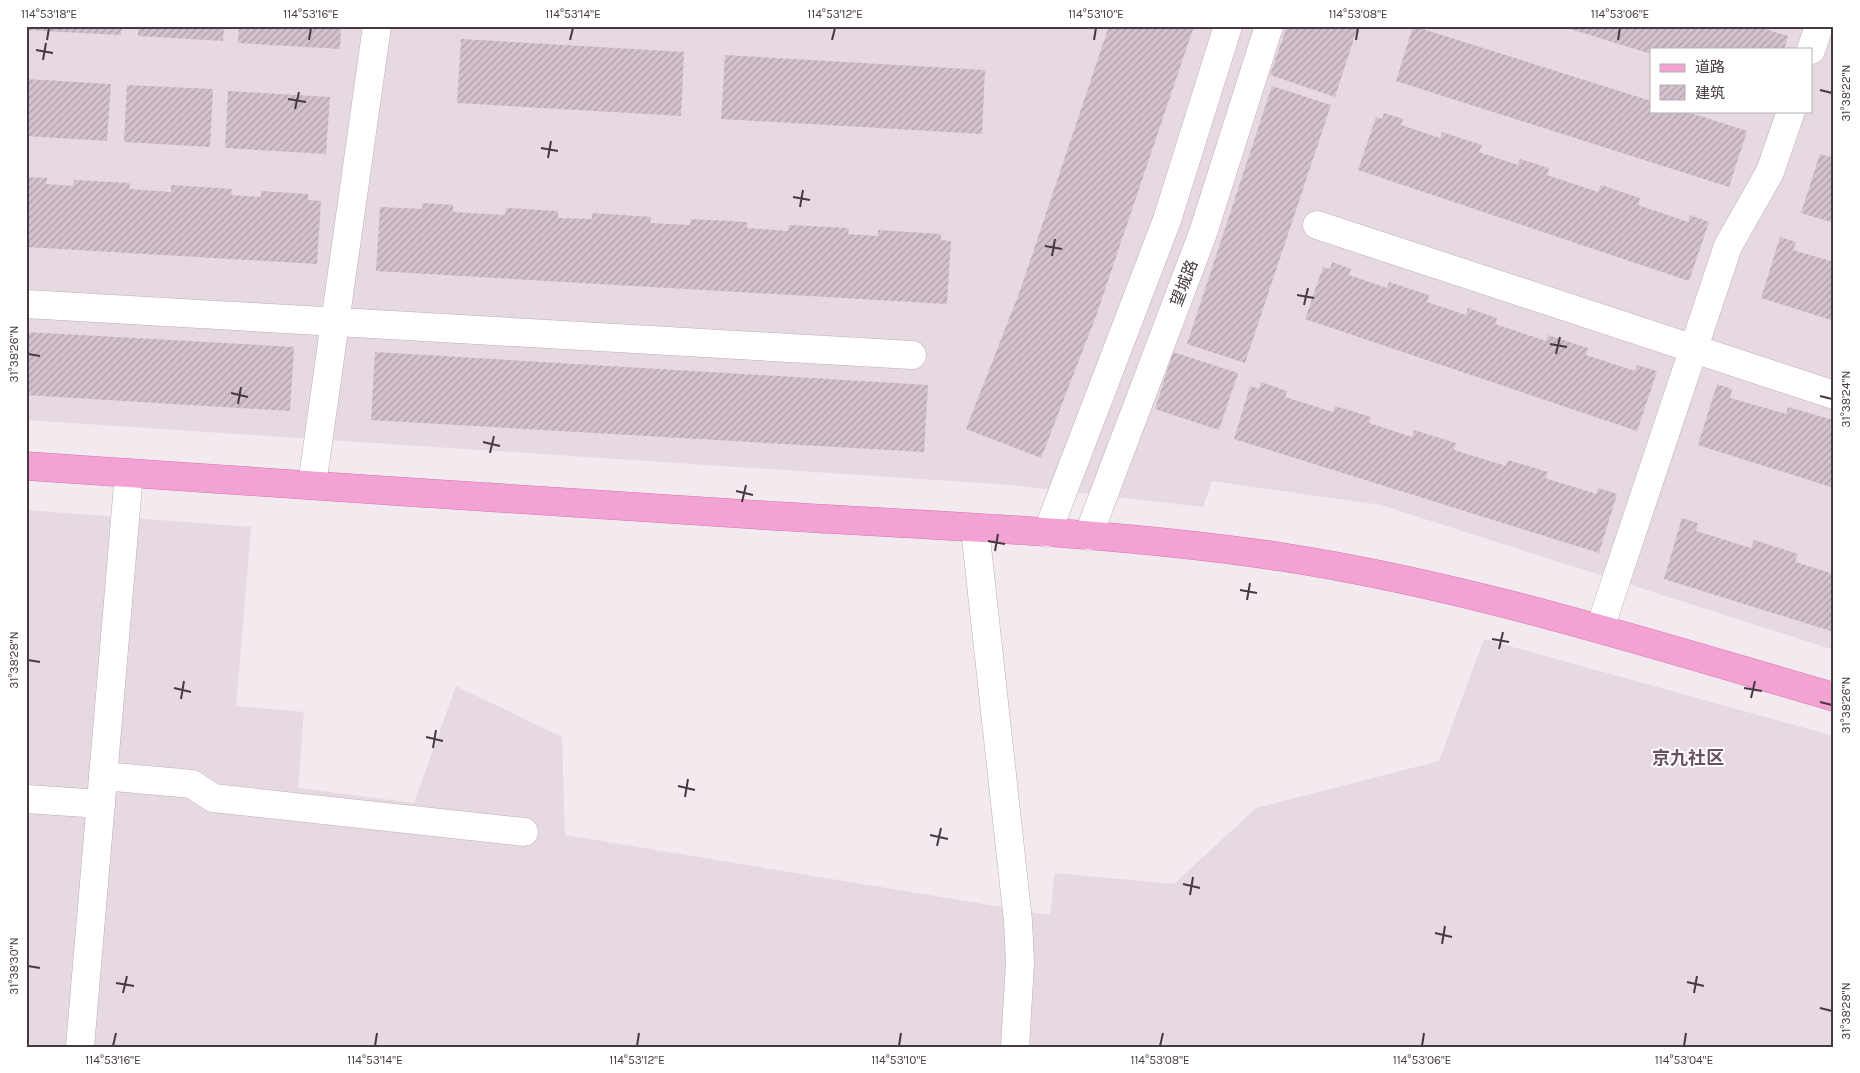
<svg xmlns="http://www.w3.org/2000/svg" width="1860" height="1073" viewBox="0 0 1860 1073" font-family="Karla,'Noto Sans SC',sans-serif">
	<defs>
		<pattern id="building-hatch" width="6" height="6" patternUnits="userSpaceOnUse" patternTransform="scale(1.25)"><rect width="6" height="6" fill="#d4c1ce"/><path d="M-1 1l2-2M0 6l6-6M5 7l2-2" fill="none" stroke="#ae9ea9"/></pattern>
	</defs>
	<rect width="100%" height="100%" fill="#f3eaf0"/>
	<g fill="#e6d9e1" fill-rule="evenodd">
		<path d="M26,26H1834V650L1381,505L1212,481L1203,507L1012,485L26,420ZM1651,49H1811V111H1651Z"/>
		<path d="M26,510L251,527L236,706L304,712L298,788L414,803L456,686L562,737L565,835L1050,915L1055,873L1174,884L1256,808L1439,761L1484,639L1834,736V1047H26Z"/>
	</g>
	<g fill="url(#building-hatch)">
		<path d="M27,26H122L121,35L26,30Z"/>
		<path d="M138,26H224L223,41L138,36Z"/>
		<path d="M239,26H341L340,49L238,43Z"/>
		<path d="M1109,26H1194L1095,319L1041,458L966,429L1020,291Z"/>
		<path d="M1287,26H1358L1335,97L1270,75Z"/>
		<path d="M1413,26L1651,101V111H1684L1747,131L1729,187L1396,81Z"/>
		<path d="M1755,26L1788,36L1784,49H1651V54L1564,27Z"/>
		<path d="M461,39L684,52L681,116L457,103Z"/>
		<path d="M725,55L985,70L982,134L721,119Z"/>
		<path d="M26,79L111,84L107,141L26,136Z"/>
		<path d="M127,85L213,89L210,147L124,142Z"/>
		<path d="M1272,86L1331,105L1245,363L1187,344Z"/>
		<path d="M228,91L330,97L326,154L225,148Z"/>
		<path d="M1384,113L1403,119L1401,125L1440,138L1442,132L1482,145L1479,152L1518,165L1520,159L1549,168L1547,175L1598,192L1601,185L1640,198L1638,205L1688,222L1690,215L1709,222L1689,281L1358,170L1376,117L1382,119Z"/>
		<path d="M1820,154L1834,158V223L1801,213Z"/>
		<path d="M26,177L47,178L46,184L73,186L74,180L130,183L129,189L171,192V185L232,189L231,195L261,197V191L308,194V200L321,201L317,264L26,247Z"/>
		<path d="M423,203L453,205V212L505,215L506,208L558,211V218L592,219V213L651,217L650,223L690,225L691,219L747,222V228L788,231L789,225L849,228L848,234L878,236V230L941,234V240L951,241L947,304L376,271L380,207L422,209Z"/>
		<path d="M1780,237L1796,242L1793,250L1834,262V321L1761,298Z"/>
		<path d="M1332,262L1351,269L1349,275L1387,288L1389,282L1429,295L1427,302L1466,315L1468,308L1497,318L1495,324L1546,341L1548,335L1588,348L1586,355L1635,371L1637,365L1657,371L1637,431L1305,319L1323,267L1330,269Z"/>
		<path d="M26,332L294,347L290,411L26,395Z"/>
		<path d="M375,352L928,385L924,452L371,420Z"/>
		<path d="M1173,352L1238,373L1219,430L1155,409Z"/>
		<path d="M1261,382L1287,391L1285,397L1333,412L1335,406L1371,417L1369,423L1412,437L1414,430L1456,443L1454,450L1506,466L1508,460L1548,472L1545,478L1596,494L1598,488L1617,494L1599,553L1234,439L1250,386L1259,389Z"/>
		<path d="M1717,384L1732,389L1730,398L1786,414L1788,407L1833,420L1830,429L1834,430V488L1698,445Z"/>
		<path d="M1682,518L1698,523L1696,531L1751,548L1754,540L1798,554L1795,562L1834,574V632L1664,579Z"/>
	</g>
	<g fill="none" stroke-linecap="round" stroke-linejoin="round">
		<defs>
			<g id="minor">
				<path d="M1811,50L1819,26"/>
				<path d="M1317,225L1834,395"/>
				<path d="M26,304L912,355"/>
				<path d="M312,485L377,26"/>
				<path d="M975,529L1018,921L1020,963L1015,1047"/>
				<path d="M1047,533L1167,220L1228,26"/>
				<path d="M1088,536L1203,233L1269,26"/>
				<path d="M1600,628L1728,246L1770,172L1791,111"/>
				<path d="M103,776L192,784L213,798L524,832"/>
				<path d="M26,799L101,804"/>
				<path d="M80,1047L129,473"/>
			</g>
			<path id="major" d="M26,466C271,482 515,500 760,515C934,526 1109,531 1282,557C1470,586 1651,644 1834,697"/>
		</defs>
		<use href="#minor" stroke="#beaeb8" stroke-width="29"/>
		<use href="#major" stroke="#d775b0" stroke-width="29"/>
		<use href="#minor" stroke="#fff" stroke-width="28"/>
		<use href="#major" stroke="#f3a3d3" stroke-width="28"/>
	</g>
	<path fill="none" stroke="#463942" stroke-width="2" d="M47,40L49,28M309,40L311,28M570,40L573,28M832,40L835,28M1094,40L1096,28M1356,40L1358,28M1618,40L1620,28M36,50L53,53M43,60L46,43M1820,90L1832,93M288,99L306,102M295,109L299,92M541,148L558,151M548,158L551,141M793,197L810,200M800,207L803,190M1045,246L1062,249M1052,256L1055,239M1297,295L1314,298M1304,305L1308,288M1550,344L1567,347M28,354L40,356M1556,354L1560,337M231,393L248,397M1820,396L1832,399M238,404L241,387M483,442L500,446M490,453L494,436M736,491L753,495M742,502L746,485M988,541L1005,544M995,551L998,534M1240,590L1257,593M1247,600L1250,583M1492,639L1509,642M1499,649L1503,632M28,660L40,662M174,688L191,692M1744,688L1762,691M1751,698L1755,681M181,699L184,681M1820,702L1832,705M426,737L443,741M433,748L436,730M678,786L695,790M685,797L688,779M930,835L948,839M937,846L941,828M1183,884L1200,888M1190,895L1193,877M1435,933L1452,937M1442,944L1445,926M28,966L40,968M1687,982L1704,986M116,983L134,986M123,993L127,976M1694,993L1697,976M1820,1008L1832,1011M113,1046L116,1033M375,1046L377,1033M637,1046L639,1033M899,1046L901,1033M1160,1046L1163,1033M1422,1046L1424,1033M1684,1046L1686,1033"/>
	<g text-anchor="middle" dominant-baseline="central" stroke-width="4" stroke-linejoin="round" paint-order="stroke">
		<g font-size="16" fill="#463942" stroke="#fff">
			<text transform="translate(1184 283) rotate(-69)">望城路</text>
		</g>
		<g font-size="18" font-weight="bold" fill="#685161" stroke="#fff">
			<text x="1688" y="758">京九社区</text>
		</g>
	</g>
	<rect width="1860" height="1073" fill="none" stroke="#ffffff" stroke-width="55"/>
	<rect x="1650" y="48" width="162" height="65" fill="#ffffff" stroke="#b5b0b3"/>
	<rect x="1660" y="64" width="25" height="8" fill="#f3a3d3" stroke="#b5b0b3"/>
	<text x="1695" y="72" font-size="15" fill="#463942">道路</text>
	<rect x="1660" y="85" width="25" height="15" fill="url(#building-hatch)" stroke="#b5b0b3"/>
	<text x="1695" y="98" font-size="15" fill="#463942">建筑</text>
	<rect x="28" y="28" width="1804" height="1018" fill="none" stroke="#463942" stroke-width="2"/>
	<g font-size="12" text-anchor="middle" fill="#463942">
		<text x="49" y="18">114°53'18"E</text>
		<text x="311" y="18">114°53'16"E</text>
		<text x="573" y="18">114°53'14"E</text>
		<text x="835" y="18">114°53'12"E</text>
		<text x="1096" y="18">114°53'10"E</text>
		<text x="1358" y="18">114°53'08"E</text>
		<text x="1620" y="18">114°53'06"E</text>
		<text transform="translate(1846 93) rotate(-90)" y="4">31°38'22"N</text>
		<text transform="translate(14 354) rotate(-90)" y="4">31°38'26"N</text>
		<text transform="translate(1846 399) rotate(-90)" y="4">31°38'24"N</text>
		<text transform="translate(14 660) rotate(-90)" y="4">31°38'28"N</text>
		<text transform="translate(1846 705) rotate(-90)" y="4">31°38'26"N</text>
		<text transform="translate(14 966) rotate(-90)" y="4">31°38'30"N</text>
		<text transform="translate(1846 1011) rotate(-90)" y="4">31°38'28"N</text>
		<text x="113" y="1064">114°53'16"E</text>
		<text x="375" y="1064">114°53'14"E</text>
		<text x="637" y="1064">114°53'12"E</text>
		<text x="899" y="1064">114°53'10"E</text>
		<text x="1160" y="1064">114°53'08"E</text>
		<text x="1422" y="1064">114°53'06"E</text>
		<text x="1684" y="1064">114°53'04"E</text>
	</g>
</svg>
